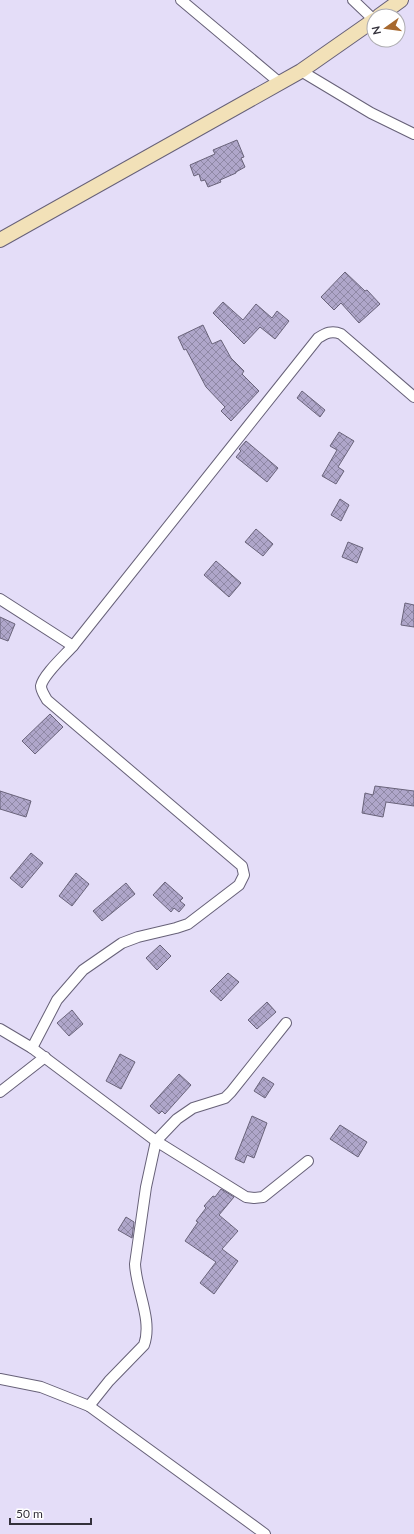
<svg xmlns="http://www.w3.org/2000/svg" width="414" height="1534" viewBox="0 0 414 1534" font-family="Lato,sans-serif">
	<defs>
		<pattern id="building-cross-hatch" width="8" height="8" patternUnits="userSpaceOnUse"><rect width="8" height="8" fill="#afa6ca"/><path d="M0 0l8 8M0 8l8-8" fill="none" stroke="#8f88a5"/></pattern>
	</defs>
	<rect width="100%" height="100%" fill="#e4ddf8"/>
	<g fill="url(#building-cross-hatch)" stroke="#69637a">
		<path d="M237,140L244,157L241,158L245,167L236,172V173L220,180L221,182L208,187L205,180L201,181L199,174L194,176L190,165L215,154L213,150Z"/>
		<path d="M345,272L365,291L367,290L380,304L359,323L341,303L334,310L321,297Z"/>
		<path d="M223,302L243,320L256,304L272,318L277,311L289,321L275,339L260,327L244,344L213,313Z"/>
		<path d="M203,325L212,344L221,340L231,358L244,371L242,374L259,391L231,421L221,411L225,407L206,387L186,349L184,350L178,337Z"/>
		<path d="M302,391L325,410L320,417L297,398Z"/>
		<path d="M339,432L354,441L338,467L344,471L336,484L322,476L337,450L330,446Z"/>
		<path d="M246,441L278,468L267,482L236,457L241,451L239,449Z"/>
		<path d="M340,499L349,505L341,521L331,515Z"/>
		<path d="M256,529L273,544L263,556L245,542Z"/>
		<path d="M348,542L363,548L357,563L342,557Z"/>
		<path d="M216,561L241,583L229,597L204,575Z"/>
		<path d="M405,603L414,605V627L401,625Z"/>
		<path d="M0,617L15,624L8,641L0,638Z"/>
		<path d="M50,714L63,727L35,754L22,741Z"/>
		<path d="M375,786L414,791V806L386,802L383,817L362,813L365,793L373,795Z"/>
		<path d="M0,791L31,801L26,817L0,809Z"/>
		<path d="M31,853L43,863L22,888L10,878Z"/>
		<path d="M76,873L89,884L72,906L59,896Z"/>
		<path d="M165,882L183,898L180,901L185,905L179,912L174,908L171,912L153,895Z"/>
		<path d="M126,883L135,894L102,921L93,911Z"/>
		<path d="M160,945L171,956L157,970L146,958Z"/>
		<path d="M228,973L239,982L221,1001L210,991Z"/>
		<path d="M267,1002L276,1012L257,1029L248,1020Z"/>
		<path d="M72,1010L83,1024L69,1036L57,1023Z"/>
		<path d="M120,1054L135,1062L121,1089L106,1081Z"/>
		<path d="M179,1074L191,1085L165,1114L162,1111L159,1114L150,1106Z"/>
		<path d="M263,1077L274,1084L265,1098L254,1091Z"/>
		<path d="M252,1116L267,1123L254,1158L247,1155L244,1163L235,1159Z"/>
		<path d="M340,1125L367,1142L358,1157L330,1139Z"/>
		<path d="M221,1189L234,1197L219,1215L238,1231L222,1249L238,1261L214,1294L200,1283L216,1262L185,1241L198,1222L196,1221L206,1208L204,1206L213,1196L215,1197Z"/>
		<path d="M126,1217L134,1222L132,1238L118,1230Z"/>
	</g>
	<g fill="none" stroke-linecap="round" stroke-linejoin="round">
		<defs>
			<g id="street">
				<path d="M181,0L280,83"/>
				<path d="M353,0L374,20"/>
				<path d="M301,71L371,113L414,134"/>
				<path d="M0,599L73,646L318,338C326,333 332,330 341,334L414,397"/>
				<path d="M0,1029L32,1048L156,1141L246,1197L254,1198L263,1197L308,1161"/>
				<path d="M32,1048L57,1000L83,970L122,943L138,937L176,928L188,924L239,885L244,875L242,866L47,700C45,696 41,691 41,686C43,675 65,655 73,646"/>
				<path d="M0,1092L45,1057"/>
				<path d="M0,1379L41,1387L89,1406L265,1534"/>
				<path d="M89,1406L109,1381L144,1345C153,1320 136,1290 135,1264L146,1187L156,1141L177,1119L193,1108L225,1098L231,1092L286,1023"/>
			</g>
			<g id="secondary">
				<path d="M379,16L401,0"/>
				<path d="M0,240L301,71L374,20"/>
			</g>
		</defs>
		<use href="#street" stroke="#676178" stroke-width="12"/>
		<use href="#secondary" stroke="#676178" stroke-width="16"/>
		<use href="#street" stroke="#fff" stroke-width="10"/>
		<use href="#secondary" stroke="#f2e1b8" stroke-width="14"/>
	</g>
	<g transform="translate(386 28) rotate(256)"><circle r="19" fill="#ffffff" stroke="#aeadb1"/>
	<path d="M0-3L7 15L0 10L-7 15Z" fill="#a7692f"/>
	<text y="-6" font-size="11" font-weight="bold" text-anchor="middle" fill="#34313b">N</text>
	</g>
	<path d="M10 1518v6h81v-6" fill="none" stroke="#34313b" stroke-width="2"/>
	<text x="16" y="1518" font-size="12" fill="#34313b" stroke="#ffffff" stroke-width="3" paint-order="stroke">50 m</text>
</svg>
